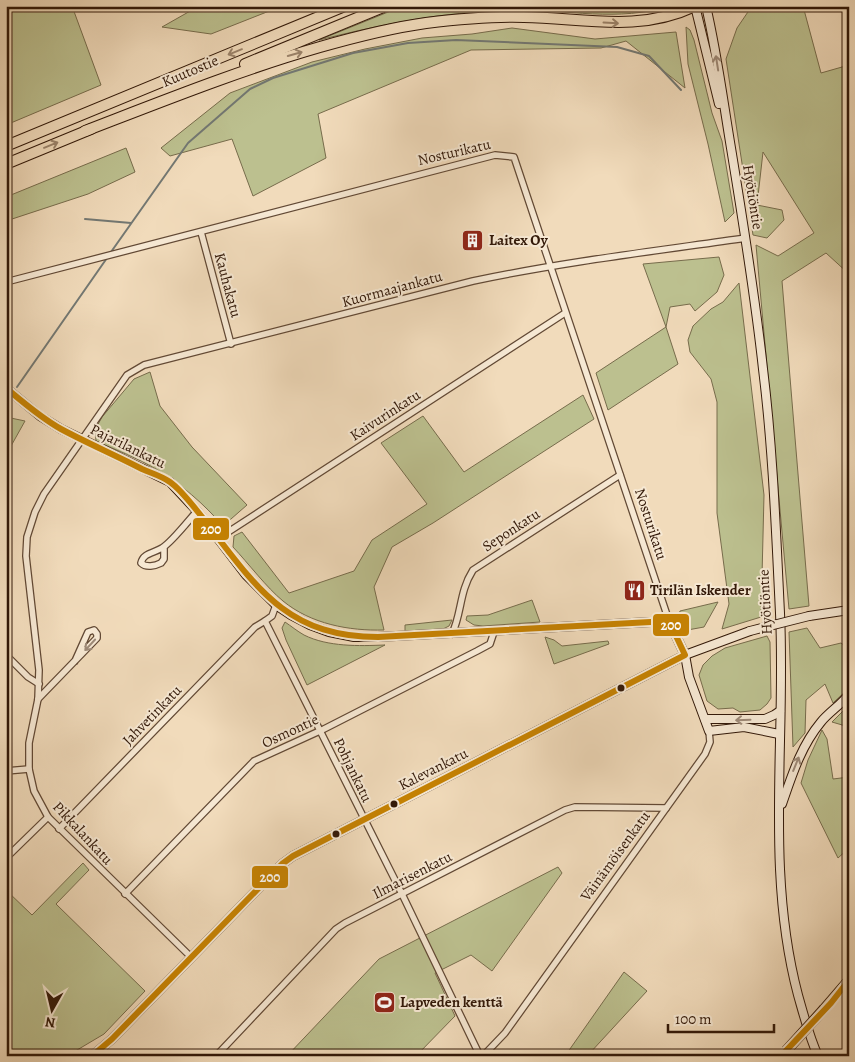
<svg xmlns="http://www.w3.org/2000/svg" width="855" height="1062" viewBox="0 0 855 1062" font-family="Alegreya,serif">
	<rect width="100%" height="100%" fill="#f1dbbb"/>
	<filter id="stains"><feTurbulence type="fractalNoise" baseFrequency=".004" numOctaves="4"/><feColorMatrix values="0 0 0 0 .2 0 0 0 0 .09 0 0 0 0 .02 0 0 0 .5 -.17"/></filter>
	<radialGradient id="worn" r=".72"><stop offset=".6" stop-color="#630" stop-opacity="0"/><stop offset="1" stop-color="#630" stop-opacity=".3"/></radialGradient>
	<g fill="#bcc08f" stroke="#776c4c">
		<path d="M6,6H72L101,85L6,125Z"/>
		<path d="M199,6H282L211,34L162,27Z"/>
		<path d="M403,6H670C619,22 566,10 515,9C503,9 492,11 480,12C425,15 372,27 319,40Z"/>
		<path d="M752,6H803L821,73L849,65V274L826,253L782,281L809,606L789,609L756,245L778,256L814,233L763,152L757,205L782,210L784,220L767,238L753,235L726,59L737,28Z"/>
		<path d="M686,27L690,30L694,40L712,113L722,141L734,213L725,222L708,144L688,64Z"/>
		<path d="M512,28L595,39L676,32L685,88L626,41L601,48L471,50L318,114L326,158L253,196L232,139L170,156L161,148L230,93L312,62L365,49L422,38L472,34Z"/>
		<path d="M126,148L135,172L88,194L6,221V197Z"/>
		<path d="M719,257L724,275L717,292L695,311L690,304L670,307L666,327L678,364L608,410L596,373L666,327L643,264Z"/>
		<path d="M739,283L764,495L761,617L722,629L729,604L717,513V402L711,379L690,352L688,340L693,326L711,309L723,302Z"/>
		<path d="M150,372L160,406L192,447L247,505L223,526C204,504 181,484 156,469C137,458 116,450 96,441L95,430L102,417L134,379Z"/>
		<path d="M583,395L594,419L433,523L392,547L374,587L384,630C349,631 311,624 283,601C266,587 249,564 233,547L234,536L242,532L289,593L354,571L372,540L427,504L381,443L423,416L464,472Z"/>
		<path d="M6,417L25,421L6,455Z"/>
		<path d="M532,600L540,622L483,626L474,625L466,620L467,616L488,615Z"/>
		<path d="M718,602L704,627L682,631L677,620L680,611Z"/>
		<path d="M452,620L449,626L443,629L405,631V625Z"/>
		<path d="M285,622C291,626 297,631 304,635C328,647 359,646 385,645L307,685L286,640L282,628Z"/>
		<path d="M807,628L820,648L841,643L849,649V688L833,703L825,684L806,700L805,733L793,747L789,632Z"/>
		<path d="M767,636L770,642L771,698L767,704L760,710L740,712L733,708L718,709L707,701L699,675L703,665L712,656L725,648Z"/>
		<path d="M545,637L554,640L562,646L608,641L609,644L554,664Z"/>
		<path d="M849,705V727L832,722Z"/>
		<path d="M822,730L827,739L833,779L849,777V848L838,858L801,783L808,760Z"/>
		<path d="M83,863L89,870L56,904L145,991L104,1034L67,1056H9L6,1054V890L32,915Z"/>
		<path d="M558,867L562,873L492,971L471,955L435,973L455,1016L416,1056H287L379,959Z"/>
		<path d="M624,972L647,991L589,1054L590,1056H565Z"/>
	</g>
	<g fill="none" stroke-linecap="round" stroke-linejoin="round">
		<g stroke="#737873" stroke-width="2">
			<path d="M85,219L131,223"/>
			<path d="M111,252L188,143L250,89L273,78L353,53L408,43L456,40L617,47L649,56L681,90"/>
			<path d="M17,387L107,258"/>
		</g>
		<defs>
			<g id="street">
				<path d="M201,232L231,344"/>
				<path d="M6,282L495,155L514,157L669,621"/>
				<path d="M219,538L565,313"/>
				<path d="M164,548V559L161,563C155,566 146,568 141,563C143,553 154,553 162,548C171,543 189,520 197,511"/>
				<path d="M276,605L272,616L265,621L402,894L480,1056"/>
				<path d="M452,634C462,613 459,592 473,570L620,475"/>
				<path d="M6,655L28,677L39,684"/>
				<path d="M38,699L97,638V634L94,630L88,632L75,661"/>
				<path d="M6,771L29,769"/>
				<path d="M59,829L255,627L265,621"/>
				<path d="M6,858L48,817"/>
				<path d="M125,894L254,761L324,729L477,651L490,644L494,632"/>
				<path d="M191,957L48,817L34,791L29,769V743L38,699L39,670L26,556L27,537L35,512L44,494L127,375L144,365L473,281C563,262 655,251 746,238"/>
				<path d="M216,1056L336,929L345,923L565,810L575,807L666,808"/>
				<path d="M483,1056L505,1033L705,754L710,742L709,731"/>
			</g>
			<g id="secondary">
				<path d="M695,6L719,104"/>
				<path d="M706,6C717,53 723,100 731,148C743,221 755,295 763,369C773,450 776,532 780,613C786,740 765,871 798,995C804,1016 809,1036 818,1056"/>
				<path d="M6,388L40,416L61,429L170,482L197,511L246,575L276,605L291,615L310,625L329,632L354,637H378L669,621L685,655L689,677L709,731L744,727L779,734"/>
				<path d="M809,616L849,610"/>
				<path d="M705,719H765L774,715L780,711"/>
				<path d="M782,804C792,775 801,746 821,722C829,712 841,705 849,694"/>
				<path d="M92,1056L112,1039L282,864L293,856L685,655L750,631"/>
			</g>
			<path id="primary" d="M824,1009L849,980"/>
			<g id="highway">
				<path d="M245,64L386,6"/>
				<path d="M85,131C163,101 240,70 320,47C355,37 390,28 426,23C459,19 492,16 524,17C584,18 638,33 695,6"/>
				<path d="M6,146L345,6"/>
				<path d="M6,164L91,129"/>
			</g>
		</defs>
		<use href="#street" stroke="#624935" stroke-width="8"/>
		<use href="#secondary" stroke="#321808" stroke-width="10"/>
		<use href="#primary" stroke="#321808" stroke-width="11"/>
		<use href="#highway" stroke="#321808" stroke-width="12"/>
		<use href="#street" stroke="#f6e8d3" stroke-width="5.5"/>
		<use href="#secondary" stroke="#f6e8d3" stroke-width="8"/>
		<use href="#primary" stroke="#f1dbbb" stroke-width="9"/>
		<use href="#highway" stroke="#f1dbbb" stroke-width="10"/>
		<defs>
			<path id="secondary-bridge" d="M750,631L809,616"/>
			<path id="primary-bridge" d="M786,1051L824,1009"/>
		</defs>
		<use href="#secondary-bridge" stroke="#321808" stroke-width="10" stroke-linecap="butt"/>
		<use href="#primary-bridge" stroke="#321808" stroke-width="11" stroke-linecap="butt"/>
		<use href="#secondary-bridge" stroke="#f6e8d3" stroke-width="8"/>
		<use href="#primary-bridge" stroke="#f1dbbb" stroke-width="9"/>
		<defs>
			<g id="bus-1">
				<path d="M6,388C24,403 41,418 61,429C87,443 115,455 142,469C151,473 162,476 170,482C183,491 202,517 212,530C260,593 292,637 378,637L669,621L685,655L293,856L282,864L112,1039L92,1056"/>
				<path d="M781,1056L831,1003L849,980"/>
			</g>
		</defs>
		<use href="#bus-1" stroke="#f6e8d3" stroke-width="10"/>
		<use href="#bus-1" stroke="#c68202" stroke-width="6"/>
	</g>
	<defs><path id="oneway-shaft" d="M-6 0H5M1.5-3L5.5 0L1.5 3" fill="none" stroke-width="1.6" stroke-linecap="round" stroke-linejoin="round" transform="scale(1.25)"/></defs>
	<g stroke="#9b836a">
		<use href="#oneway-shaft" transform="translate(611 23) rotate(3)"/>
		<use href="#oneway-shaft" transform="translate(235 52) rotate(158)"/>
		<use href="#oneway-shaft" transform="translate(295 54) rotate(-16)"/>
		<use href="#oneway-shaft" transform="translate(51 145) rotate(-22)"/>
	</g>
	<g stroke="#9e8a78">
		<use href="#oneway-shaft" transform="translate(717 63) rotate(-99)"/>
		<use href="#oneway-shaft" transform="translate(90 645) rotate(133)"/>
		<use href="#oneway-shaft" transform="translate(743 720) rotate(178)"/>
		<use href="#oneway-shaft" transform="translate(796 764) rotate(-68)"/>
	</g>
	<defs>
		<symbol id="building-square" viewBox="-11 -11 22 22"><rect x="-9" y="-9" width="18" height="18" rx="4" fill="#8f2418" stroke="#f6e8d3"/><path d="M-4-6H4V6H1V3H-1V6H-4ZM-2.5-4.3h1.7v1.8h-1.7ZM.8-4.3h1.7v1.8H.8ZM-2.5-1h1.7V.8h-1.7ZM.8-1h1.7V.8H.8Z" fill="#fff"/></symbol>
		<symbol id="restaurant-square" viewBox="-11 -11 22 22"><rect x="-9" y="-9" width="18" height="18" rx="4" fill="#8f2418" stroke="#f6e8d3"/><path d="M-5-6h1v4h1v-4h1v4h1v-4h1v5L-1.5 .5V6h-2V.5L-5-1ZM5-6V6H3V1.5H1.5Q1.5-4 5-6Z" fill="#fff"/></symbol>
		<symbol id="stadium-square" viewBox="-11 -11 22 22"><rect x="-9" y="-9" width="18" height="18" rx="4" fill="#8f2418" stroke="#f6e8d3"/><path d="M0-5a6.5 5 0 1 0 0 10a6.5 5 0 1 0 0-10ZM-3.5-1.8h7v3.6h-7Z" fill="#fff"/></symbol>
	</defs>
	<g fill-rule="evenodd">
		<use href="#building-square" x="460" y="228" width="25" height="25"/>
		<use href="#restaurant-square" x="622" y="578" width="25" height="25"/>
		<use href="#stadium-square" x="372" y="990" width="25" height="25"/>
	</g>
	<g fill="#321808" stroke="#f6e8d3" stroke-width="2">
		<circle cx="621" cy="688" r="4.5"/>
		<circle cx="394" cy="804" r="4.5"/>
		<circle cx="336" cy="834" r="4.5"/>
	</g>
	<g text-anchor="middle" dominant-baseline="central" stroke-width="4" stroke-linejoin="round" paint-order="stroke">
		<g font-size="15" fill="#321808" stroke="#f6e8d3">
			<text transform="translate(190 71) rotate(-23)">Kuutostie</text>
			<text transform="translate(454 152) rotate(-13)">Nosturikatu</text>
			<text transform="translate(753 197) rotate(81)">Hyötiöntie</text>
			<text transform="translate(228 285) rotate(75)">Kauhakatu</text>
			<text transform="translate(392 289) rotate(-15)">Kuormaajankatu</text>
			<text transform="translate(385 415) rotate(-33)">Kaivurinkatu</text>
			<text transform="translate(128 446) rotate(26)">Pajarilankatu</text>
			<text transform="translate(651 524) rotate(72)">Nosturikatu</text>
			<text transform="translate(511 530) rotate(-33)">Seponkatu</text>
			<text transform="translate(765 602) rotate(-93)">Hyötiöntie</text>
			<text transform="translate(152 715) rotate(-46)">Jahvetinkatu</text>
			<text transform="translate(290 731) rotate(-25)">Osmontie</text>
			<text transform="translate(433 769) rotate(-27)">Kalevankatu</text>
			<text transform="translate(353 770) rotate(64)">Pohjankatu</text>
			<text transform="translate(83 833) rotate(47)">Pikkalankatu</text>
			<text transform="translate(615 856) rotate(-54)">Väinämöisenkatu</text>
			<text transform="translate(412 875) rotate(-27)">Ilmarisenkatu</text>
		</g>
		<g font-size="15" font-weight="bold" fill="#321808" stroke="#f6e8d3" text-anchor="start">
			<text x="489" y="240">Laitex Oy</text>
			<text x="650" y="590">Tirilän Iskender</text>
			<text x="400" y="1002">Lapveden kenttä</text>
		</g>
	</g>
	<g stroke="#f6e8d3" stroke-width="2">
		<rect x="192" y="517" width="38" height="24" rx="5" fill="#c68202"/>
		<rect x="652" y="613" width="38" height="24" rx="5" fill="#c68202"/>
		<rect x="251" y="865" width="38" height="24" rx="5" fill="#c68202"/>
	</g>
	<g font-size="14" text-anchor="middle" font-weight="bold" fill="#fff">
		<text x="211" y="534">200</text>
		<text x="671" y="630">200</text>
		<text x="270" y="882">200</text>
	</g>
	<rect width="855" height="1062" fill="none" stroke="#f1dbbb" stroke-width="25"/>
	<rect x="8" y="8" width="840" height="1047" fill="none" stroke="#321808" stroke-width="2.5"/>
	<rect x="12" y="12" width="830" height="1037" fill="none" stroke="#321808"/>
	<g transform="translate(52 1010) rotate(188)" stroke="#f6e8d3" stroke-width="4" paint-order="stroke">
	<path d="M0-4L9 19L0 12L-9 19Z" fill="#321808"/>
	<text y="-8" font-size="14" font-weight="bold" text-anchor="middle" fill="#321808">N</text>
	</g>
	<path d="M668 1024v8h106v-8" fill="none" stroke="#321808" stroke-width="2.5"/>
	<text x="675" y="1024" font-size="15" fill="#321808" stroke="#f6e8d3" stroke-width="4" paint-order="stroke">100 m</text>
	<rect width="100%" height="100%" filter="url(#stains)"/>
	<rect width="100%" height="100%" fill="url(#worn)"/>
</svg>
